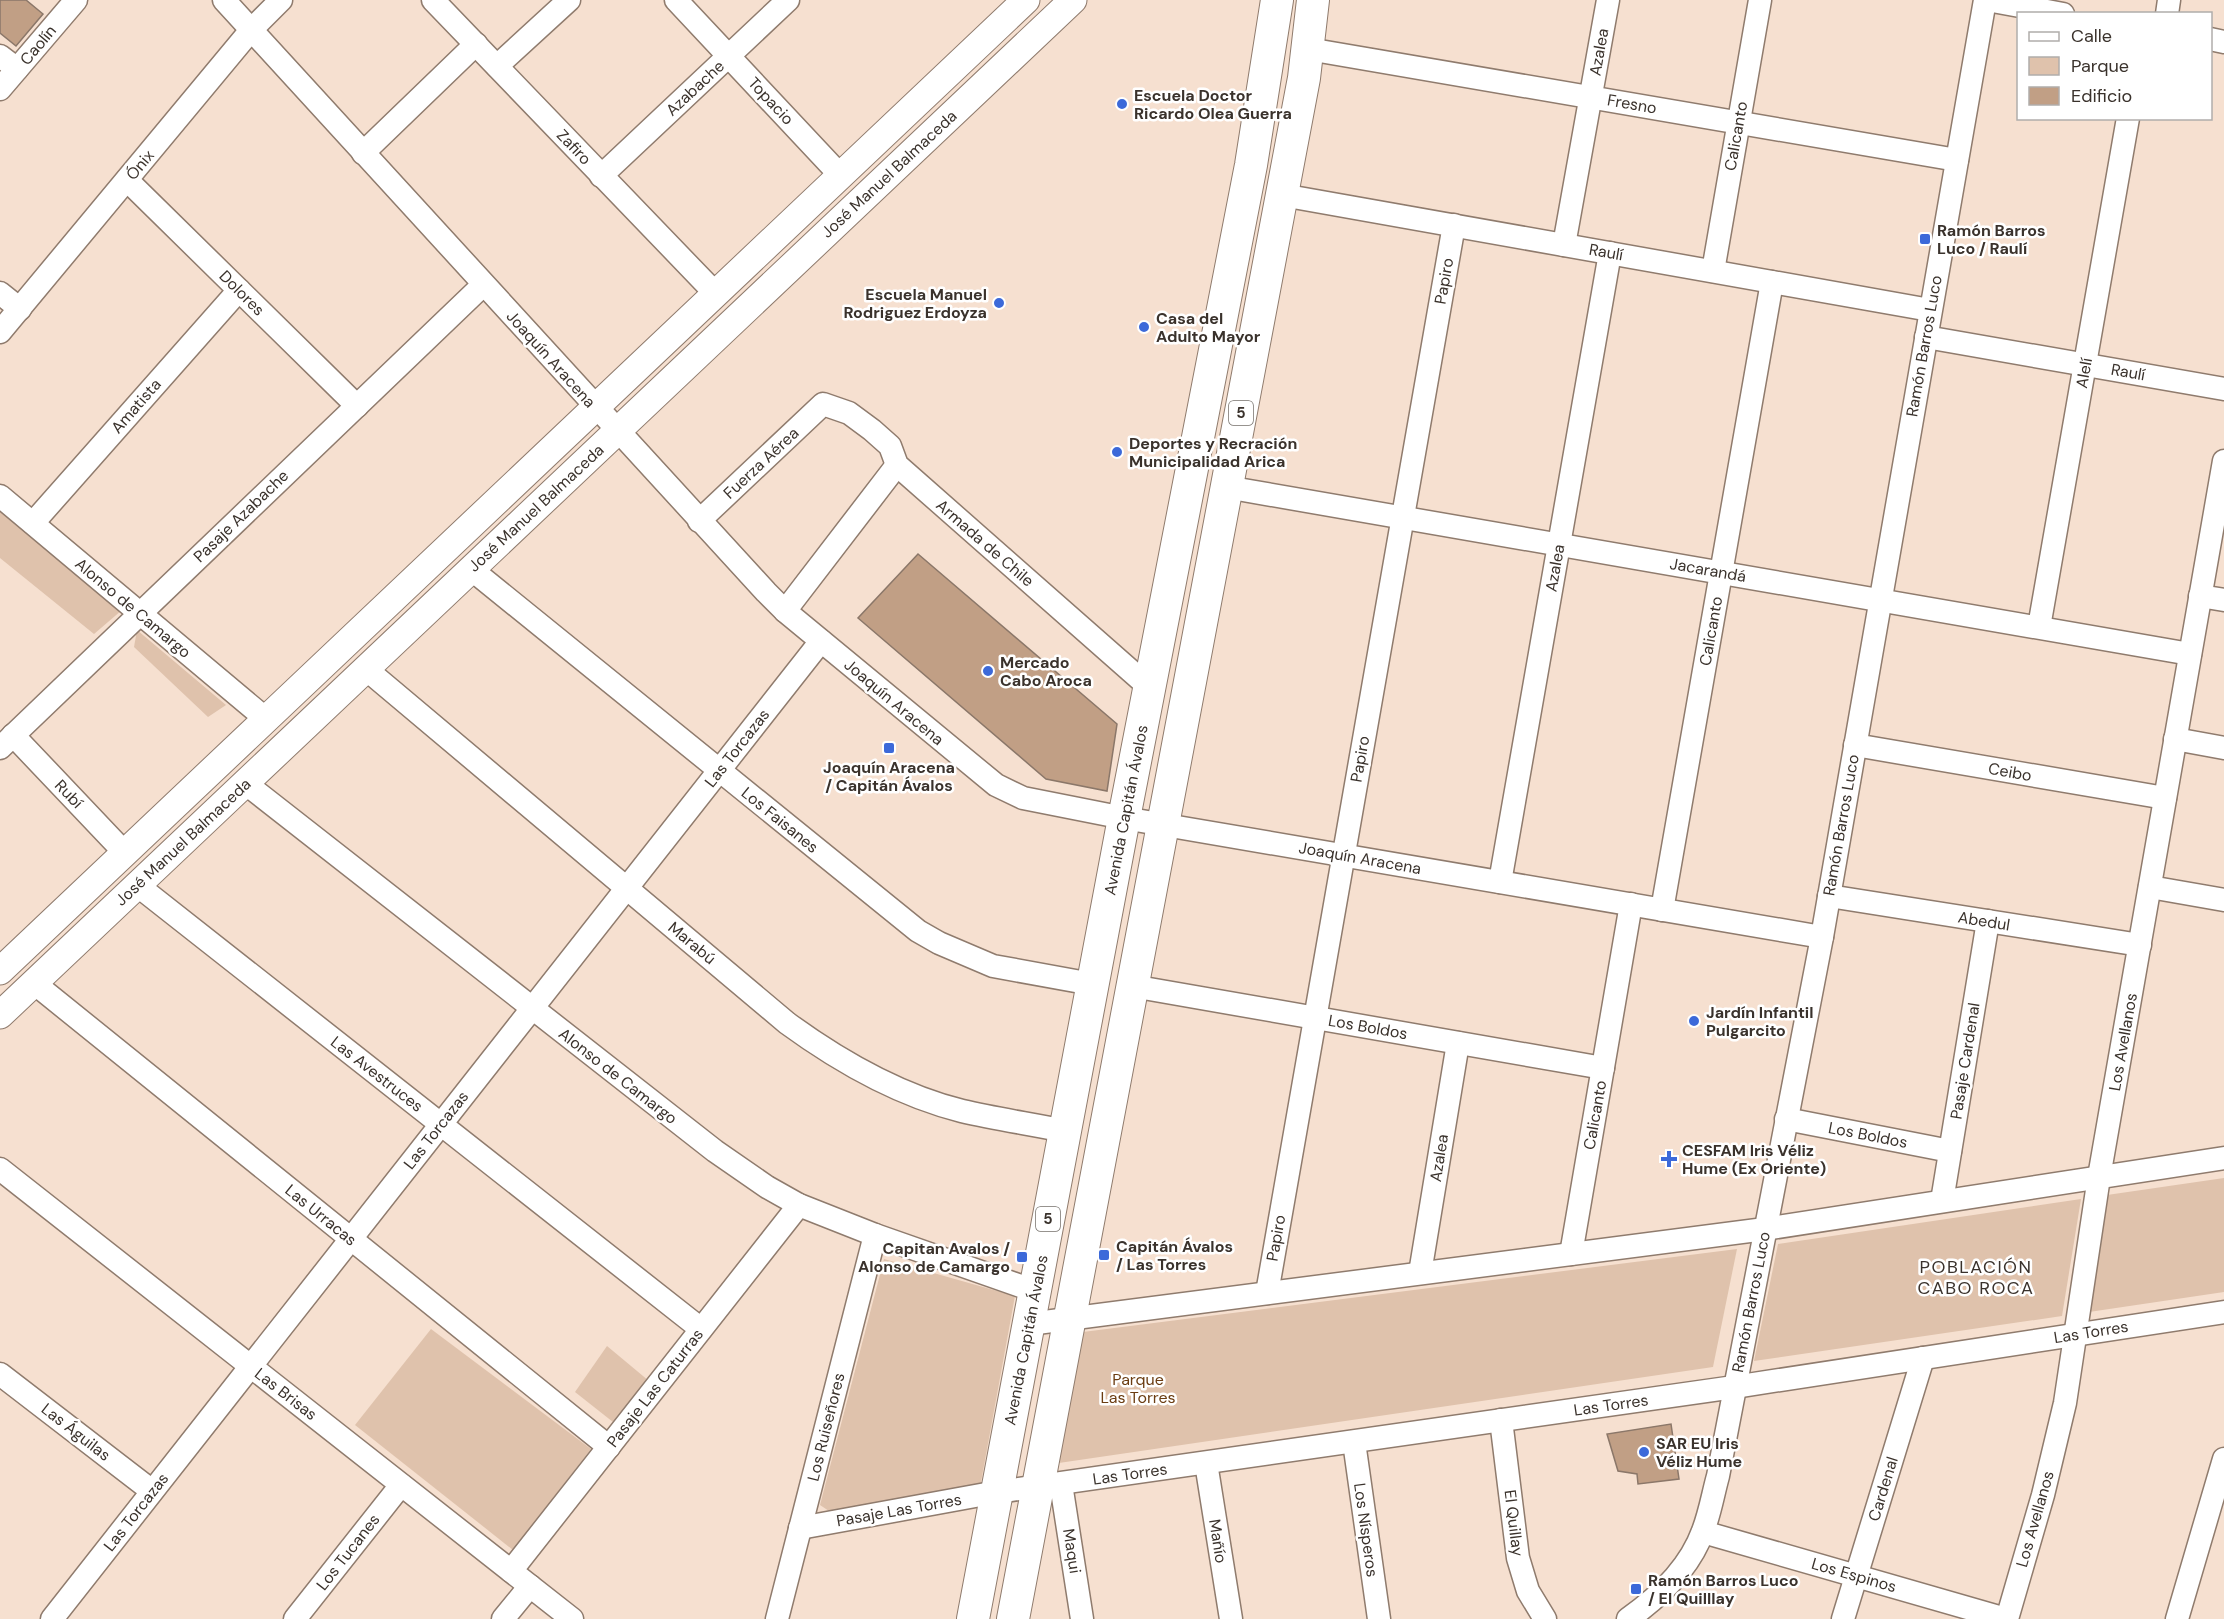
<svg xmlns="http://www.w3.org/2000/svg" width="2224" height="1619" viewBox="0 0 2224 1619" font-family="'DM Sans',sans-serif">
	<rect width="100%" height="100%" fill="#f6e0d0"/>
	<g fill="#dfc2ac">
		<path d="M0,509L122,610L94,634L0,558Z"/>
		<path d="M137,630L226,705L208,717L134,647Z"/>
		<path d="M2224,1178V1292L2089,1312L2107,1195Z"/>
		<path d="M2081,1199L2062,1316L1754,1361L1778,1244Z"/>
		<path d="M1737,1249L1713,1367L1052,1464L1075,1333Z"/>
		<path d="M884,1259L1015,1296L979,1493L832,1513L820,1505Z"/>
		<path d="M431,1329L591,1449L513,1550L355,1425Z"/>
		<path d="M607,1346L649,1381L613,1422L575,1392Z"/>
	</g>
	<g fill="#c19f85" stroke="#8b7769" stroke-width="1.5">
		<path d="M0,0H26L43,14L16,46L0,33Z"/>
		<path d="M918,554L1117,724L1107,791L1046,779L858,618Z"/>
		<path d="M1671,1424L1679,1479L1638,1484L1637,1474L1618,1471L1607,1434Z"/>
	</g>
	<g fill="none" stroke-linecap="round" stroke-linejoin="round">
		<defs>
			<g id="minor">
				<path d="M224,0L766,592L785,611L996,785L1023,798L1124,818L1822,937"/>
				<path d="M433,0L716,294"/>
				<path d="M676,0L841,176"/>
				<path d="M1987,0L2063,14"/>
				<path d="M2167,14L2169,0"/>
				<path d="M2210,39L2224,42"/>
				<path d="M1308,49L1957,160"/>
				<path d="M0,56L17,69"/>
				<path d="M497,66L569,0"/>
				<path d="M0,89L76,0"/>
				<path d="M363,153L476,44"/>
				<path d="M601,176L788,0"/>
				<path d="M127,180L357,406"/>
				<path d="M1282,195L1930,310"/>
				<path d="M1564,245L1608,0"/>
				<path d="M1713,271L1760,0"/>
				<path d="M0,293L20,309"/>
				<path d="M0,332L251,30L281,0"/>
				<path d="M1926,337L2224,389"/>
				<path d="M1226,487L2190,654"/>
				<path d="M0,496L266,719"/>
				<path d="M699,521L823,404L849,413L872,430L890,446L897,465L1149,687"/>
				<path d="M33,523L239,290"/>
				<path d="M471,569L918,931L939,943L993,966L1092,984"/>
				<path d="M2200,596L2224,600"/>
				<path d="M785,611L897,465"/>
				<path d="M2039,627L2128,118"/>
				<path d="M366,669L787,1023C839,1061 898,1095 962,1111C996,1119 1031,1124 1065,1131"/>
				<path d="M13,735L125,853"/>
				<path d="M2175,739L2224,748"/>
				<path d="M1855,745L2165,798"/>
				<path d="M0,748L483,285"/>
				<path d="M245,783L715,1151L767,1187L799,1205L875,1235L1035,1291"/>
				<path d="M1500,882L1610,253"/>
				<path d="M137,885L701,1329"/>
				<path d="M2150,887L2224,900"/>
				<path d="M1829,896L2140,945"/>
				<path d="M1662,910L1772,282"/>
				<path d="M34,983L609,1447"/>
				<path d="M1132,986L1603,1068"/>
				<path d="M1786,1119L1950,1151"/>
				<path d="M0,1169L572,1619"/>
				<path d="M1942,1201L1988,921"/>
				<path d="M1571,1254L1631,904"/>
				<path d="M1420,1273L1458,1043"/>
				<path d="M1267,1293L1454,225"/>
				<path d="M1029,1324L1765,1229L2224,1158"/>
				<path d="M0,1374L152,1491"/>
				<path d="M1501,1420L1518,1558L1528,1591L1545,1619"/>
				<path d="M1354,1442L1379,1619"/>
				<path d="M1206,1463L1231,1619"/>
				<path d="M1061,1484L1082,1619"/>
				<path d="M800,1528L997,1492L1734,1387L2224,1312"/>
				<path d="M1703,1532L2006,1619"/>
				<path d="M511,1571L799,1205"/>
				<path d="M52,1619L821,641"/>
				<path d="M295,1619L401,1485"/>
				<path d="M503,1619L530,1586"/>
				<path d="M777,1619L875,1235"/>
				<path d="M1628,1619C1659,1597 1690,1567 1703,1531C1710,1513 1713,1494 1718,1476L1822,937L1985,0"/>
				<path d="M1843,1619L1923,1358"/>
				<path d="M2007,1619L2043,1495L2065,1403L2099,1177L2224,461"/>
				<path d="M2177,1619L2224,1459"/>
			</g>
			<g id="major">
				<path d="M0,971L1026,0"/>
				<path d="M0,1015L1073,0"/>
			</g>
			<g id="highway">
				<path d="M973,1619L1124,818L1251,165L1277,0"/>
				<path d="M1013,1619L1304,78L1313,0"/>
			</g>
		</defs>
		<use href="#minor" stroke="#8f7b6d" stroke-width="25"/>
		<use href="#major" stroke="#8f7b6d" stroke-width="29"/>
		<use href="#highway" stroke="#8f7b6d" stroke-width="34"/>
		<use href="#minor" stroke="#fff" stroke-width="22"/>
		<use href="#major" stroke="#fff" stroke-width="27"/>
		<use href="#highway" stroke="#fff" stroke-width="32"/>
	</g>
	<g fill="#3c69d9" stroke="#fff" stroke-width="2">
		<circle cx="1122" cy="104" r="6"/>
		<rect x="1919" y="233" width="12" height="12" rx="3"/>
		<circle cx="999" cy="303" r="6"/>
		<circle cx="1144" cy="327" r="6"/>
		<circle cx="1117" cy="452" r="6"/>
		<circle cx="988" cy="671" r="6"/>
		<rect x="883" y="742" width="12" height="12" rx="3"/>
		<circle cx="1694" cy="1021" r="6"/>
		<path d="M1666 1150h6v6h6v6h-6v6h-6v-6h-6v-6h6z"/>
		<rect x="1098" y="1249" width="12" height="12" rx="3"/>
		<rect x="1016" y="1251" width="12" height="12" rx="3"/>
		<circle cx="1644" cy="1452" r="6"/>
		<rect x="1630" y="1583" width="12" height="12" rx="3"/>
	</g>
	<g text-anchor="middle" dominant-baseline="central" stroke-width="5" stroke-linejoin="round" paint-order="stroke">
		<g fill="#fff" stroke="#75706b" stroke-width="1.5">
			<rect x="1229" y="401" width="24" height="24" rx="4.5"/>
			<rect x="1036" y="1207" width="24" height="24" rx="4.5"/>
		</g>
		<g font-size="15" font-weight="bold" fill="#3a322c">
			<text x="1241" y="413">5</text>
			<text x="1048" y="1219">5</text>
		</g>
		<g font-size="16" fill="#3a322c" stroke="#fff">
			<text transform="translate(38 45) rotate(-50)">Caolín</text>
			<text transform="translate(1599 52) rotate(-80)">Azalea</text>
			<text transform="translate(695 88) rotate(-43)">Azabache</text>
			<text transform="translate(771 101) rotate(47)">Topacio</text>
			<text transform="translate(1632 104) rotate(10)">Fresno</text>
			<text transform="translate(1736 136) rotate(-80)">Calicanto</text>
			<text transform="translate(574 147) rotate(46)">Zafiro</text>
			<text transform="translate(140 165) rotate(-50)">Ónix</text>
			<text transform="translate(889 174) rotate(-43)">José Manuel Balmaceda</text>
			<text transform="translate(1606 252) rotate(10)">Raulí</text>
			<text transform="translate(1444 281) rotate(-80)">Papiro</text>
			<text transform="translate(242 293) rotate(45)">Dolores</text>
			<text transform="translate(1924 346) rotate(-80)">Ramón Barros Luco</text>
			<text transform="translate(551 359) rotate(48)">Joaquín Aracena</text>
			<text transform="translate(2128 372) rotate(10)">Raulí</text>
			<text transform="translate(2084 373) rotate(-80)">Alelí</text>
			<text transform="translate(136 406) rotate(-49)">Amatista</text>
			<text transform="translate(761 463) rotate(-43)">Fuerza Aérea</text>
			<text transform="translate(536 508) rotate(-43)">José Manuel Balmaceda</text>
			<text transform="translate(241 516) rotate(-44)">Pasaje Azabache</text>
			<text transform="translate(985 543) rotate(41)">Armada de Chile</text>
			<text transform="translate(1555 568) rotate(-80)">Azalea</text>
			<text transform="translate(1708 570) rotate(10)">Jacarandá</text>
			<text transform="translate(133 608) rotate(40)">Alonso de Camargo</text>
			<text transform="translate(1711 631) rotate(-80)">Calicanto</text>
			<text transform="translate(894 702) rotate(40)">Joaquín Aracena</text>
			<text transform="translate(737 748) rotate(-52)">Las Torcazas</text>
			<text transform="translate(1360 759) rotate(-80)">Papiro</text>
			<text transform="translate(2010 772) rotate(10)">Ceibo</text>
			<text transform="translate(69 794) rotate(46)">Rubí</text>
			<text transform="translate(1126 810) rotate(-79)">Avenida Capitán Ávalos</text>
			<text transform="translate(780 820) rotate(39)">Los Faisanes</text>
			<text transform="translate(1841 825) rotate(-80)">Ramón Barros Luco</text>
			<text transform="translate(183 842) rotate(-43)">José Manuel Balmaceda</text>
			<text transform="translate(1360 858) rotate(10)">Joaquín Aracena</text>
			<text transform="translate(1984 921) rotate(9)">Abedul</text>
			<text transform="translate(692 943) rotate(40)">Marabú</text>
			<text transform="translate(1368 1027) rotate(10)">Los Boldos</text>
			<text transform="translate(2123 1042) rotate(-80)">Los Avellanos</text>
			<text transform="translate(1965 1061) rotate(-81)">Pasaje Cardenal</text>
			<text transform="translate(377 1074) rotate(38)">Las Avestruces</text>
			<text transform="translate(618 1076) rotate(38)">Alonso de Camargo</text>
			<text transform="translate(1595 1115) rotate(-80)">Calicanto</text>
			<text transform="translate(436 1130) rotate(-52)">Las Torcazas</text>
			<text transform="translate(1868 1135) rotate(11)">Los Boldos</text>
			<text transform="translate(1439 1158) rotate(-81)">Azalea</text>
			<text transform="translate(321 1215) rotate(39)">Las Urracas</text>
			<text transform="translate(1276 1238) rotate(-80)">Papiro</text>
			<text transform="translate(1751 1302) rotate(-79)">Ramón Barros Luco</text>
			<text transform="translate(2091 1332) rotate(-9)">Las Torres</text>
			<text transform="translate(1026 1340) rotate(-79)">Avenida Capitán Ávalos</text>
			<text transform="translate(655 1388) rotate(-52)">Pasaje Las Caturras</text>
			<text transform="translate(286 1394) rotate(38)">Las Brisas</text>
			<text transform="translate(1611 1405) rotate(-8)">Las Torres</text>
			<text transform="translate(826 1427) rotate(-76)">Los Ruiseñores</text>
			<text transform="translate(76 1432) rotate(38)">Las Águilas</text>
			<text transform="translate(1130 1474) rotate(-8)">Las Torres</text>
			<text transform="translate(1883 1489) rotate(-73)">Cardenal</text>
			<text transform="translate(899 1510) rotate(-10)">Pasaje Las Torres</text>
			<text transform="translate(136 1512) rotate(-52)">Las Torcazas</text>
			<text transform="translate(2035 1519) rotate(-74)">Los Avellanos</text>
			<text transform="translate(1514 1523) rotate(83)">El Quillay</text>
			<text transform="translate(1366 1530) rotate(82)">Los Nísperos</text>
			<text transform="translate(1218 1541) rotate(81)">Mañío</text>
			<text transform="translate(1072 1551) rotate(81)">Maqui</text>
			<text transform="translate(348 1552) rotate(-52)">Los Tucanes</text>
			<text transform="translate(1854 1575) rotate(16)">Los Espinos</text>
		</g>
		<g font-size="16" font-weight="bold" fill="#3a322c" stroke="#fff" text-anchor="start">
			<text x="1134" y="95">Escuela Doctor<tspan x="1134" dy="18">Ricardo Olea Guerra</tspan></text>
			<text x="1937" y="230">Ramón Barros<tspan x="1937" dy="18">Luco / Raulí</tspan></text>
			<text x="987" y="294" text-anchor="end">Escuela Manuel<tspan x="987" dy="18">Rodriguez Erdoyza</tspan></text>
			<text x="1156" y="318">Casa del<tspan x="1156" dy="18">Adulto Mayor</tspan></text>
			<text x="1129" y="443">Deportes y Recración<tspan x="1129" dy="18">Municipalidad Arica</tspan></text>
			<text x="1000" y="662">Mercado<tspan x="1000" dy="18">Cabo Aroca</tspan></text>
			<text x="889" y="767" text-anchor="middle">Joaquín Aracena<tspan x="889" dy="18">/ Capitán Ávalos</tspan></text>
			<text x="1706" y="1012">Jardín Infantil<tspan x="1706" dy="18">Pulgarcito</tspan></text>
			<text x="1682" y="1150">CESFAM Iris Véliz<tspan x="1682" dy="18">Hume (Ex Oriente)</tspan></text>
			<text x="1116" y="1246">Capitán Ávalos<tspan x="1116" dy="18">/ Las Torres</tspan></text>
			<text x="1010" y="1248" text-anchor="end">Capitan Avalos /<tspan x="1010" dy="18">Alonso de Camargo</tspan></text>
			<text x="1656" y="1443">SAR EU Iris<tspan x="1656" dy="18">Véliz Hume</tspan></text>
			<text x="1648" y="1580">Ramón Barros Luco<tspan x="1648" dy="18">/ El Quilllay</tspan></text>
		</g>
		<g font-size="16" fill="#6b3d12" stroke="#fff">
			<text x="1138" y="1379">Parque<tspan x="1138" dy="18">Las Torres</tspan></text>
		</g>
		<g font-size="18" letter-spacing="1.5" fill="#3a322c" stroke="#fff">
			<text x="1976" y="1267">POBLACIÓN<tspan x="1976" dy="21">CABO ROCA</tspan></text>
		</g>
	</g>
	<rect x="2017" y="12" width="195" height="108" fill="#ffffff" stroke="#b0adab" stroke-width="1.5"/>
	<rect x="2029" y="32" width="30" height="9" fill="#ffffff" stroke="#b0adab" stroke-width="1.5"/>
	<text x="2071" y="42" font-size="18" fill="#3a322c">Calle</text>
	<rect x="2029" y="57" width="30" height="18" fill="#dfc2ac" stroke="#b0adab" stroke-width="1.5"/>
	<text x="2071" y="72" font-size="18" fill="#3a322c">Parque</text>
	<rect x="2029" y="87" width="30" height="18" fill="#c19f85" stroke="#b0adab" stroke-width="1.5"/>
	<text x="2071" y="102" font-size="18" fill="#3a322c">Edificio</text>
</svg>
